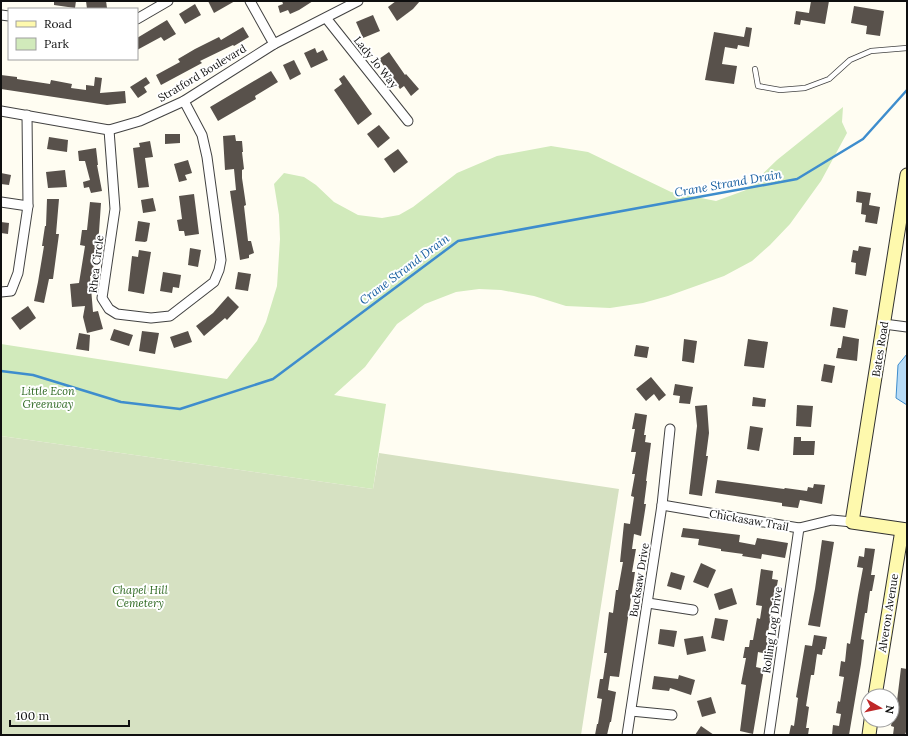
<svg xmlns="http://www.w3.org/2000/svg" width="908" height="736" viewBox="0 0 908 736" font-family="Lora,serif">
	<rect width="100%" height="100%" fill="#fffdf2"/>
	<path fill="#d1eabb" d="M843,107L842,122L847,133L821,181L790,224L770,245L752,261L724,276L668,296L643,303L610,308L566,306L534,296L501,290L479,289L456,292L425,304L397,324L365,367L334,395L386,404L373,489L1,436V344L227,379L257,341L266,322L277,286L280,239L279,215L274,184L284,173L304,177L316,185L334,202L358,215L382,218L399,215L413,207L457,173L497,156L551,146L588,152L671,192L716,201L746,190L777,160Z"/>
	<path fill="#d6e1c2" d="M1,436L373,489L379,453L619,489L581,735H1Z"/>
	<path fill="#b7dbf6" stroke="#3e8dcd" d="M907,354V405L896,398L898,365Z"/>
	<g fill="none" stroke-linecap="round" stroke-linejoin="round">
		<path stroke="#3e8dcd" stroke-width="2.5" d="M1,371L33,375L121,402L180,409L273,379L458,241L797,179L863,139L907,90"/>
	</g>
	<g fill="#58514b">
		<path d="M54,1H76L75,8L54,5Z"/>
		<path d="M86,1H106L107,8L87,9Z"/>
		<path d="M208,1H235L214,13Z"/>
		<path d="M282,1H313L299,10L290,14L288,10L280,13L278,6L283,4Z"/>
		<path d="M396,1H420L413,9L397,21L388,7Z"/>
		<path d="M811,1H829L825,24L801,20L800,25L794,24L796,11L809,13Z"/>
		<path d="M195,4L201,15L185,24L179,14Z"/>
		<path d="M854,6L884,11L880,36L866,34L867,26L851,23Z"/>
		<path d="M373,15L380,31L363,38L356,22Z"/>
		<path d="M167,20L176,34L164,41L161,37L137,50V38Z"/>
		<path d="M243,27L249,37L234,46L233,45L200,61L202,63L161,85L156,75L180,62L178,59L195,49L219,37L221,40Z"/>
		<path d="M746,27L752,28L749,47L738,45L737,49L725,47L722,64L737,66L734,84L705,80L714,32L744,37Z"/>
		<path d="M315,48L317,53L323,50L328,60L311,68L304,53Z"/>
		<path d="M389,52L405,75L406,74L419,89L411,96L404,86L400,89L379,59Z"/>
		<path d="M294,60L301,74L290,80L283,65Z"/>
		<path d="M271,71L278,82L255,96L256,99L218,121L210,107Z"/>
		<path d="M1,75L17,77V79L50,84L51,80L72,84L71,88L86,90V85L94,86L95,77L102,78L100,93L125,91L126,103L107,105L1,89Z"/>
		<path d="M344,75L372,114L358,125L334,90L342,84L339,79Z"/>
		<path d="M146,77L150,83L144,87L147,92L138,98L130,87Z"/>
		<path d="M379,125L390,138L378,148L367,134Z"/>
		<path d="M165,134H180V143L165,144Z"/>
		<path d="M235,135L236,141H242L243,152H242L244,169L242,170V178L246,205L244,206L248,241H251L254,253L249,255V258L240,260L230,191L236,190L234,169L225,170L223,136Z"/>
		<path d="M49,137L68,140L67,152L47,149Z"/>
		<path d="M150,141L153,157L145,158L149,187L138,188L133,148L140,147L139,143Z"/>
		<path d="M96,148L98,165H97L102,191L91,193L89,187L84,188L83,182L90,180L85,161H79L78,151Z"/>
		<path d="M398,149L408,162L394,173L384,159Z"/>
		<path d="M188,160L192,173L185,175L187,180L179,182L174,164Z"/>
		<path d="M65,170L67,187L48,188L46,172Z"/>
		<path d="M1,173L11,175L9,185L1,184Z"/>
		<path d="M857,191L871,193L869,205L880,207L877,224L865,222L866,215L861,214L862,203L856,202Z"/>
		<path d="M194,194L199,234L185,236L184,231H179L177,220L182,219L179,196Z"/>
		<path d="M153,198L156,211L143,213L141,200Z"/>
		<path d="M47,199H59L56,234H59L53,279H49L44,303L34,301L38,282L44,246H42L45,226H46Z"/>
		<path d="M90,202L101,203L99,232L92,276H90L93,312L98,311L103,329L87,333L83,317L85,306L72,307L70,284L79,283L85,246L80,245L82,230H87Z"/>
		<path d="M138,221L150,223L147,241L145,242L135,241Z"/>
		<path d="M1,222L9,223L8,234L1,233Z"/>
		<path d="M859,246L871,248L866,276L855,274L856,263L851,262L853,250L858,251Z"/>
		<path d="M190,248L201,250L198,267L188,265Z"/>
		<path d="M139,250L151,252L144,294L128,291L132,256L138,257Z"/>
		<path d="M163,272L181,275L179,288L173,287L172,293L160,291Z"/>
		<path d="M238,272L251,274L248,291L235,289Z"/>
		<path d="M228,296L239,307L227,320L225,318L204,336L196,326L213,313Z"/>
		<path d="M28,306L36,318L20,330L11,318Z"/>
		<path d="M833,307L848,310L845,328L830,326Z"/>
		<path d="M114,329L133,335L129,346L110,340Z"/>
		<path d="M142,331L159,333L155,354L139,351Z"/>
		<path d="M188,331L192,342L174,348L170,337Z"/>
		<path d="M79,333L90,335L89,351L76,349Z"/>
		<path d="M843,336L859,339L857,361L836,358L838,348H841Z"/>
		<path d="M684,339L697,341L694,363L682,361Z"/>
		<path d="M748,339L768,342L764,368L744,366Z"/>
		<path d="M636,345L649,347L647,358L634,356Z"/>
		<path d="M824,364L835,366L832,383L821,381Z"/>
		<path d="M651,377L666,395L659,401L654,394L646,401L636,389Z"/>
		<path d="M675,384L693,387L690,404L679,403L680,396L673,395Z"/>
		<path d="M753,397L766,399L765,407L752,406Z"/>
		<path d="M707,405L709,433L706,456H708L702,496L689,494L697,426L695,406Z"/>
		<path d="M797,405L813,406L811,427L796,426Z"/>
		<path d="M635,413L647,415L644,435H646L645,442L651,443L646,481H647L644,504H646L641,536L634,534L632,549H636L632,572H635L619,677L610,676L608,690L616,692L611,722H610L607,735H595L597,724H598L602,699L597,698L600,679H603L607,653H604L609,612L613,613L616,590H618L623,562H620L624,523L630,524L634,497L631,496L635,474H632L636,452H631L635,429H632Z"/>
		<path d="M750,426L763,428L759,451L747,449Z"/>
		<path d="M794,437H801V441H815L814,455H793Z"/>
		<path d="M717,480L784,489L785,488L807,491L808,487L813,488L814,484L825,485L822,504L800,500L798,508L782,506V503L715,493Z"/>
		<path d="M683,528L740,535L739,542L755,545L757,538L788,543L785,558L762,554L761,559L742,556L743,554L721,551V549L698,545L699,539L681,537Z"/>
		<path d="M822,540L834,542L820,627L808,625L815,589Z"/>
		<path d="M865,548L875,549L871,575H875L872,591H870L867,613H865L861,639L864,640L861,664L849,735H832L833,725L839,726L841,714L836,713L838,701L840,702L844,677L839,676L841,661L845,662L847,643L850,644L858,595L863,568L857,567L859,556L864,557Z"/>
		<path d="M701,563L716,570L708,588L693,582Z"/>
		<path d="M761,569L773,571L772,579L778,580L766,642L769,643L767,654L758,652L756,667L764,669L753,734L740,731L746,685L741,684L746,658H743L745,647H749L750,640H753L757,618L760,619L762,606L756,605Z"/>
		<path d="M671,572L685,576L681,590L667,586Z"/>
		<path d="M732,588L737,604L719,610L714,594Z"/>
		<path d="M715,618L728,620L724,641L711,638Z"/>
		<path d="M660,629L677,631L674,647L658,644Z"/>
		<path d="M814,635L827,637L825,649H823L822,655L817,654L814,675H811L806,706L809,707L806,728H809L808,735H789L791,725L794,726L798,698L796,697L805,645L812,646Z"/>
		<path d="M703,636L706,651L687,655L684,639Z"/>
		<path d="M901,668L907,669V703L906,711H907V729L905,735H893L894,727L891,726L894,709H896Z"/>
		<path d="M679,675L695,680L691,695L670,688L669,691L652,689L654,676L678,679Z"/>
		<path d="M711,697L716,713L702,717L697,701Z"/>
		<path d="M701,726L714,735H695Z"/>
	</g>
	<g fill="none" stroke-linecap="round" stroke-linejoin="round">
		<defs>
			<path id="lane" d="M755,69L758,86L780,90L805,88L829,79L850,60L871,51L907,48"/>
			<g id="street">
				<path d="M250,1L274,44"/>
				<path d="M1,15L9,16"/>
				<path d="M326,18L408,121"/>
				<path d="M137,19L168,1"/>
				<path d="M1,111L109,130L140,121L184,101L274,44L358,1"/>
				<path d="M109,130L115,209L102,298L109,309L117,314L151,318L170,316L214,282L219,270L221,260L207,157L202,135L184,101"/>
				<path d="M1,202L28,206"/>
				<path d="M1,292L11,291L18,273L28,206L27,115"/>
				<path d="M884,324L907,327"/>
				<path d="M662,505L799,528L832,520L852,522"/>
				<path d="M648,603L693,610"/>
				<path d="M631,711L672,715"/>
				<path d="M627,735L662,505L670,429"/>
				<path d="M769,735L799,528"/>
			</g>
			<g id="secondary">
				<path d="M907,175L852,522L907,530"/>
				<path d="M875,696L902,530"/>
				<path d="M869,735L871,720"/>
			</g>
		</defs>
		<use href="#lane" stroke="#424242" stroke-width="6"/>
		<use href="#street" stroke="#424242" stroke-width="11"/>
		<use href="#secondary" stroke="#313131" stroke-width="15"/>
		<use href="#lane" stroke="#fff" stroke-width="4.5"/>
		<use href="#street" stroke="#fff" stroke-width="9"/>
		<use href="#secondary" stroke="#fef9ad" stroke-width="13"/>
	</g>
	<g text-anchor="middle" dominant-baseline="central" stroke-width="4" stroke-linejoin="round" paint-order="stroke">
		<g font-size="11" fill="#0f0f0f" stroke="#fff">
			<text transform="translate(376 62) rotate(51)">Lady Jo Way</text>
			<text transform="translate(202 73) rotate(-31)">Stratford Boulevard</text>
			<text transform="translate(96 264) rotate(-83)">Rhea Circle</text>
			<text transform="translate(880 349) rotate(-81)">Bates Road</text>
			<text transform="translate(749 520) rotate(10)">Chickasaw Trail</text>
			<text transform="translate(639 580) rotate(-81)">Bucksaw Drive</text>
			<text transform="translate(888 613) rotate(-81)">Alveron Avenue</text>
			<text transform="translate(772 630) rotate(-82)">Rolling Log Drive</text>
		</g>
		<g font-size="11" font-style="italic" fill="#2b671f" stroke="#fff">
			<text x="48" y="391">Little Econ<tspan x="48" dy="13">Greenway</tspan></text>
			<text x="140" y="590">Chapel Hill<tspan x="140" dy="13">Cemetery</tspan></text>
		</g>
		<g font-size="12" font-style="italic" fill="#185fa1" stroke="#fff">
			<text transform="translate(728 183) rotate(-10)">Crane Strand Drain</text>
			<text transform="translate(404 269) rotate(-37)">Crane Strand Drain</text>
		</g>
	</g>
	<rect width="908" height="736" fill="none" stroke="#0f0f0f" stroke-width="4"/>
	<rect x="8" y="8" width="130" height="52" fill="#ffffff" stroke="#9f9f9f"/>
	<rect x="16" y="21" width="20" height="6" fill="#fef9ad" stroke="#9f9f9f"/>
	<text x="44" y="28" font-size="12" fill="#0f0f0f">Road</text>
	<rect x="16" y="38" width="20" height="12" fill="#d1eabb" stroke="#9f9f9f"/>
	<text x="44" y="48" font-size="12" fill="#0f0f0f">Park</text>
	<g transform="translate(880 708) rotate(99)"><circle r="19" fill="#ffffff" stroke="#9f9f9f"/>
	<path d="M0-3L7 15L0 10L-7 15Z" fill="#bf2728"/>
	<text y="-6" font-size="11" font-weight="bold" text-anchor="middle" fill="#0f0f0f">N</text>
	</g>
	<path d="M10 720v6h119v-6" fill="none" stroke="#0f0f0f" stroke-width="2"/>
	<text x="16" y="720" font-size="12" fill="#0f0f0f" stroke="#ffffff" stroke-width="3" paint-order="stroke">100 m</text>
</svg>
